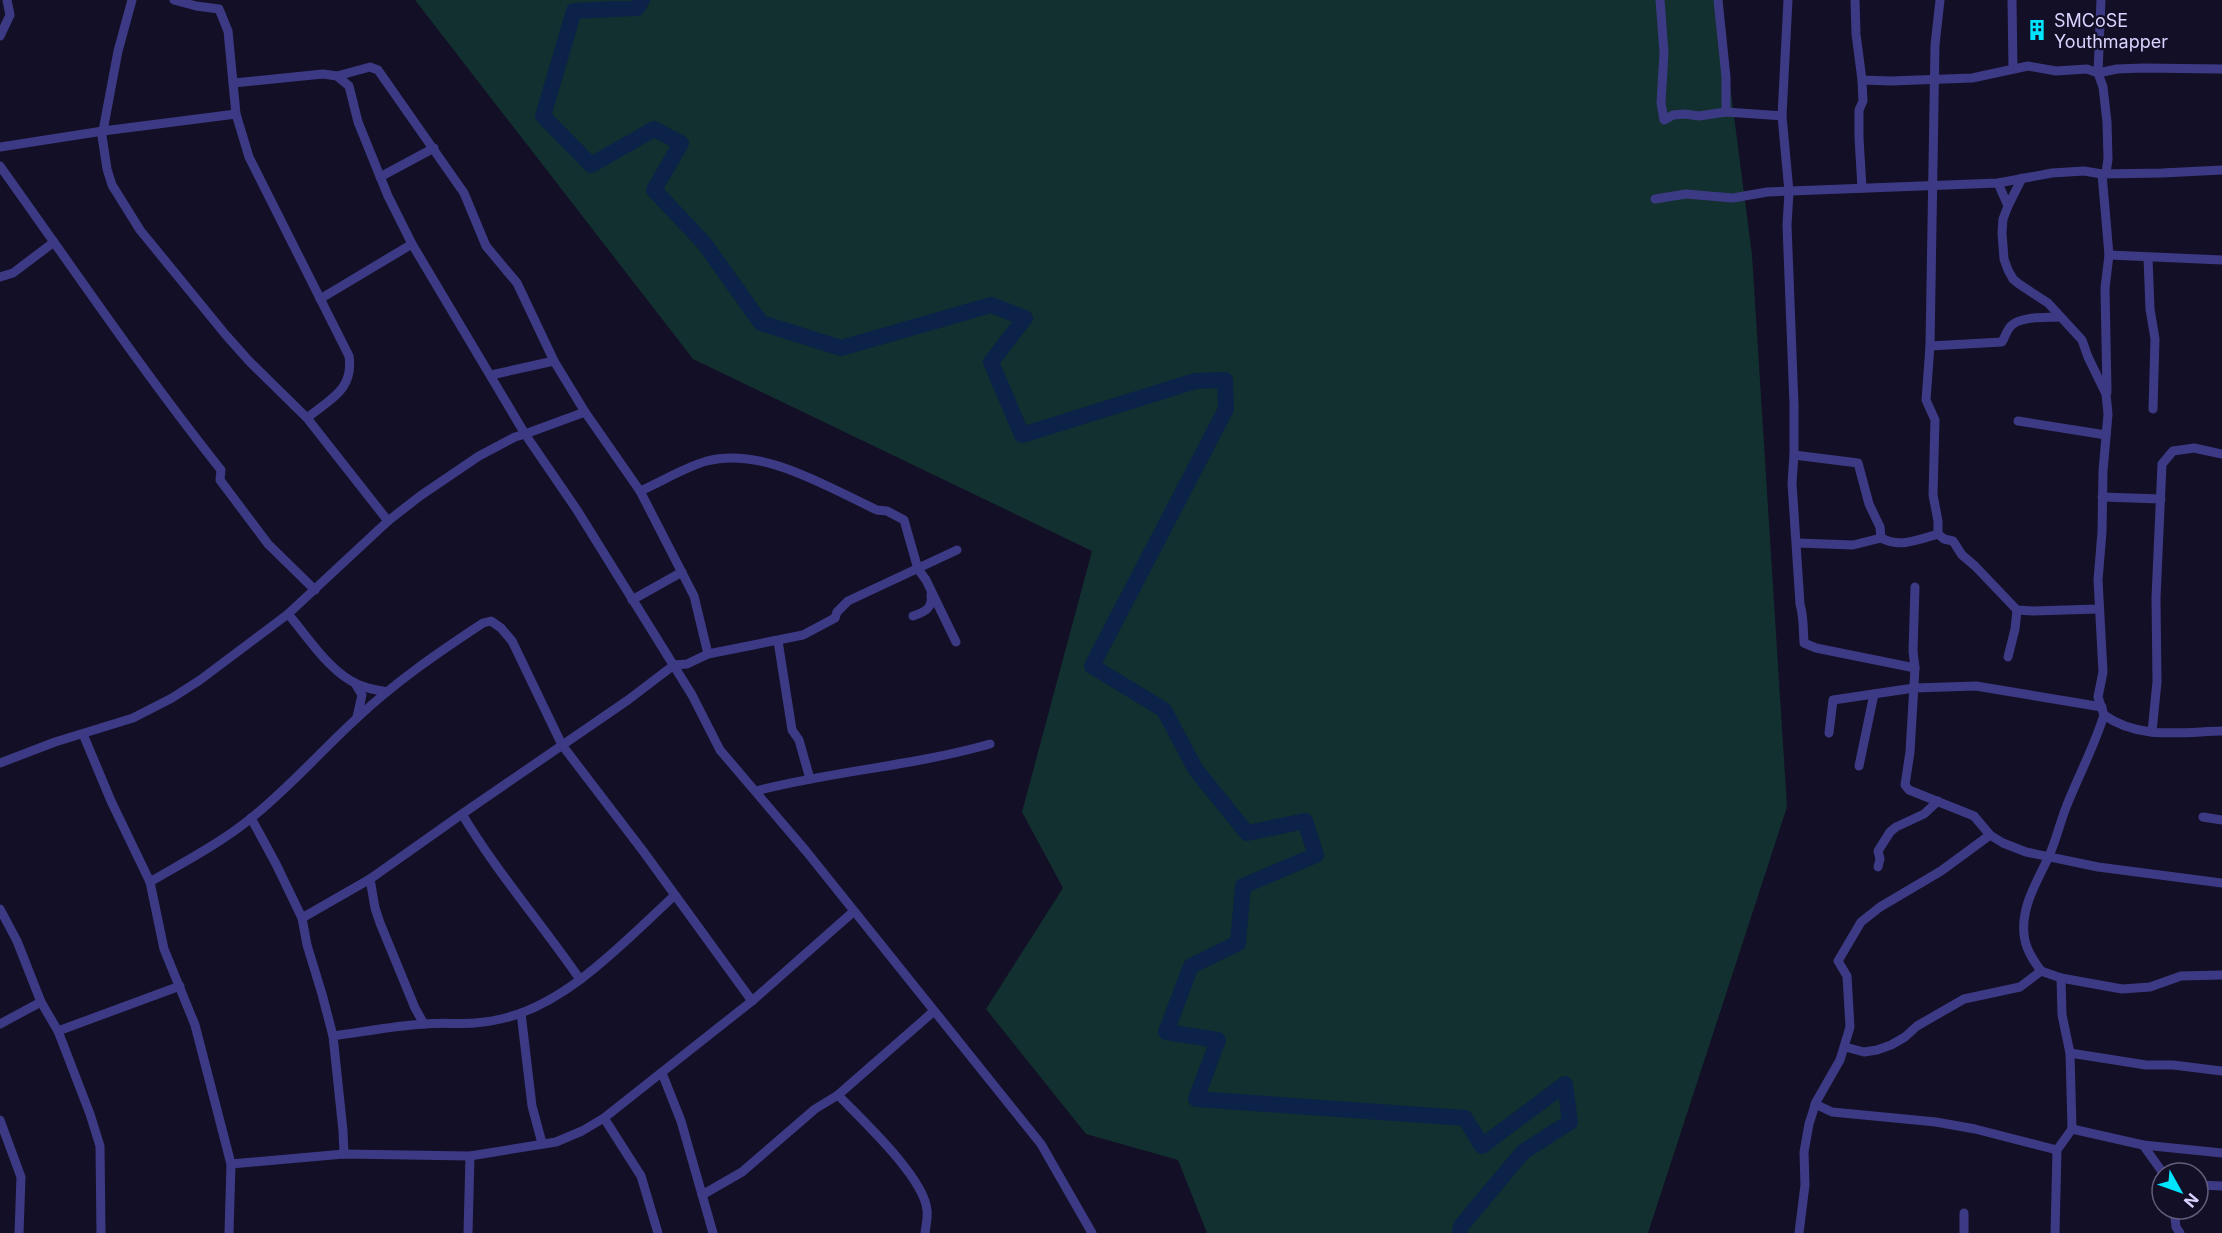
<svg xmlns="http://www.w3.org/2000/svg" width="2222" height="1233" viewBox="0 0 2222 1233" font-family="Inter,sans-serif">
	<rect width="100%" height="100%" fill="#130f26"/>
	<path fill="#12302f" d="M415,0H1719L1752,255L1787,807L1648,1233H1207L1178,1160L1086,1134L986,1009L1063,888L1022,812L1092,551L693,359Z"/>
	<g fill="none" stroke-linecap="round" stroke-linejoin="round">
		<path stroke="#0c2248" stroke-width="16" d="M642,0L637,8L574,11L543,116L591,165L654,129L681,143L654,190L704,243L761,323L841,348L991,305L1025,318L991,362L1022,435L1195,381L1225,380L1226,409L1092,666L1164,710L1196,770L1247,833L1305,821L1316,855L1243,886L1238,943L1191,966L1166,1032L1218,1040L1196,1099L1465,1118L1482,1146L1565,1084L1570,1122L1523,1152L1461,1226L1460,1233"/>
		<g stroke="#3d3a85" stroke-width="9">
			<path d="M132,0L118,51L102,136L107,169L112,185L140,230L225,334L249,361L307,418L388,521"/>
			<path d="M174,0L196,6L219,9L228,31L236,114L249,157L349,356C354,390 330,399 307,418"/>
			<path d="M1660,0L1664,53L1661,103L1664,120L1673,115L1685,114L1699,116L1726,112L1782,116"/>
			<path d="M1718,0L1726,77V112"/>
			<path d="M1788,0L1782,116L1789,192L1787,225L1794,405V455L1792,483L1800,604C1804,618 1803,629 1804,643L1816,648L1915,668L1910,752L1905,785L1909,790L1974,816L1990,835L2003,843L2026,852L2098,867L2222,883"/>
			<path d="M1855,0L1856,34L1862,80L1891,81L1972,78L2028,66L2056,71L2087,69L2098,73L2117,69L2143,68L2222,69"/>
			<path d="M1940,0L1935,45L1930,346L1926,400L1935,420L1933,495L1938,521V534L1944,539L1953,541L1962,555L1975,566L2017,610L2033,611L2098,609"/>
			<path d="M2012,0L2013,69"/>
			<path d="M2101,0L2098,73L2103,87L2107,122L2108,159L2106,173"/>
			<path d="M0,36L10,15L7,0"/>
			<path d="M337,76L370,67L378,70L464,193L486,246L517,283L554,361L585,412L640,491L694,596L708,654"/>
			<path d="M1862,80L1863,101L1859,110V138L1862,188"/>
			<path d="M233,83L323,74L337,76L349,86L358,122L388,196L412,244L525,434L585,412"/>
			<path d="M0,147L103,131L236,114"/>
			<path d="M0,166C73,268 143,372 221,470L220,480L268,544L315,590"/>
			<path d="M2102,174L2109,255L2105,288L2107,392"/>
			<path d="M380,177L434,148"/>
			<path d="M1998,183L2008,206L2003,219L2002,233L2004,259L2008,270L2013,279L2019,284L2048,303L2082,340L2088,357L2106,394L2108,414L2103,471L2102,532L2098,580L2103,672L2098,697L2104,715C2139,740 2182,732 2222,731"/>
			<path d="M1655,199L1686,194L1733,198L1767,192L1998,183L2052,173L2084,171L2102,174L2162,173L2222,170"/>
			<path d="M2008,206L2022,178"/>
			<path d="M2109,255L2222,260"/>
			<path d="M2148,258L2150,309L2155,339L2153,409"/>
			<path d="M0,277L13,273L54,242"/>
			<path d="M320,299L412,244"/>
			<path d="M1930,346L2002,342C2005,337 2007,329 2012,325C2023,316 2045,318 2059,317"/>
			<path d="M491,375L554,361"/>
			<path d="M2018,421L2106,435"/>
			<path d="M1794,455L1858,463L1869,504L1880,527L1881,538C1900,548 1918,540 1938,534"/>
			<path d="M640,491C661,482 685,467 707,461C762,446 829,488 877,510L887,511L904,520L918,569L926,580L956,642"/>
			<path d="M2102,497L2161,499"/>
			<path d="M1797,543L1853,545L1881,538"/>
			<path d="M632,600L682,572"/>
			<path d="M288,614C309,638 329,672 359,685C368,689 378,690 387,692"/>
			<path d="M913,616C925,612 933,608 931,595"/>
			<path d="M778,641L792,730L799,740L810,779"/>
			<path d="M2008,657L2015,629L2017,610"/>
			<path d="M1915,668L1913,651L1915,587"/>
			<path d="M356,685L362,695L357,717"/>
			<path d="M2152,732L2157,682L2156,598L2162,464L2173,451L2194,448L2222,454"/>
			<path d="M1829,733L1833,700L1914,688L1976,686L2102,707"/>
			<path d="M83,734L111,801L150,882L164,949L195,1025L231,1164L229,1233"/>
			<path d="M0,763L55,742L133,718L172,698L200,680L288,614L388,521L420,496L479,456L515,437L525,434L577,510L692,695L720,750L806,851L1041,1144L1092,1233"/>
			<path d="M1859,766L1874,694"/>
			<path d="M756,791C833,771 913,766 990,744"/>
			<path d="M462,814C496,871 541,923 579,978"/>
			<path d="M2203,817L2222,820"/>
			<path d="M251,818L276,864L302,918L307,945L322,994L333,1036L343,1131L344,1154"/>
			<path d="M1878,867L1880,859L1878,851L1890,832L1896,827L1924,814L1938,801"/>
			<path d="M370,879L375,908L380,923L415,1008L424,1024"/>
			<path d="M150,882C184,862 219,844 250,819C287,790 321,751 356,719C395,682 439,652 483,623L491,621L501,628L512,641L562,745L643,851L752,1001"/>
			<path d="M0,909L17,941L41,1002L58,1031L90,1114L100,1146L101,1233"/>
			<path d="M302,918L370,879L462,814L628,700L674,665L687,664L708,654L803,635L835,618L837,612L848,601L957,550"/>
			<path d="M2041,971C2033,960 2025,948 2024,934C2021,906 2038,880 2049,856C2057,838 2061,818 2069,800C2081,771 2095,744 2104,715"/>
			<path d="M521,1013L532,1106L542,1143"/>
			<path d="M0,1024L41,1002"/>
			<path d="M58,1031L180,986"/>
			<path d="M333,1036C363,1032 393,1026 424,1024C451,1022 472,1026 501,1019C568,1004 626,940 675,895"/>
			<path d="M1845,1047L1864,1052L1877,1050L1891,1045L1905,1037L1917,1026L1964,999L2020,987L2041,971L2061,978L2122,989L2150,987L2181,976L2222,975"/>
			<path d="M2070,1053L2146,1065H2173L2222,1071"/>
			<path d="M662,1073L681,1121L713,1233"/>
			<path d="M838,1095C861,1119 924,1177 927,1210C928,1217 926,1225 925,1233"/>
			<path d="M1815,1104L1832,1112L1936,1122L1975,1129L2057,1150"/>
			<path d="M604,1118L641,1176L658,1233"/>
			<path d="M0,1120L21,1177L19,1233"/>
			<path d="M2072,1129L2143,1145L2163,1173"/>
			<path d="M2143,1145L2222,1153"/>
			<path d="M231,1164L344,1154L470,1156L556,1142L582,1131L604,1118L752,1001L853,912"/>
			<path d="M2198,1185L2222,1186"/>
			<path d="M702,1195L742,1172L815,1109L838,1095L934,1011"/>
			<path d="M2174,1209L2176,1227L2180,1233"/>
			<path d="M468,1233L470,1156"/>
			<path d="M1799,1233L1805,1185L1804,1152L1809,1124L1816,1102L1840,1060L1850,1027L1847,976L1838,961L1861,922L1880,907L1941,871L1990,835"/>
			<path d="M1964,1233V1213"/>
			<path d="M2055,1233L2057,1150L2072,1129L2070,1053L2062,1015L2061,978"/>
		</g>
	</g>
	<defs>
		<symbol id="building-bare" viewBox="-9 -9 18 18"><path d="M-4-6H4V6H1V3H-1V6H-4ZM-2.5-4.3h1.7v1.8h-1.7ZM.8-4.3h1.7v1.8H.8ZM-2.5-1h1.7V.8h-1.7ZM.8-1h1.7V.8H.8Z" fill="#00e5ff" stroke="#130f26" stroke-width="2.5" paint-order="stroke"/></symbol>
	</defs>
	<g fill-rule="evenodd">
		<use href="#building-bare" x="2022" y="15" width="30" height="30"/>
	</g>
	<g text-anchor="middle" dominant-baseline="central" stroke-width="4.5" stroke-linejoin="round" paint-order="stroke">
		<g font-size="18" fill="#d9d4ff" stroke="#130f26" text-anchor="start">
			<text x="2054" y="20">SMCoSE<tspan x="2054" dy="21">Youthmapper</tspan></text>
		</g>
	</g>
	<g transform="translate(2180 1191) rotate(130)"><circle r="28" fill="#130f26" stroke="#625e7d" stroke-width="1.5"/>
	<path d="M0-4.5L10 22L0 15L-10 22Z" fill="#00e5ff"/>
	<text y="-9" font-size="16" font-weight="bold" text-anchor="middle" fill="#d9d4ff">N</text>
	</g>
</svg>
